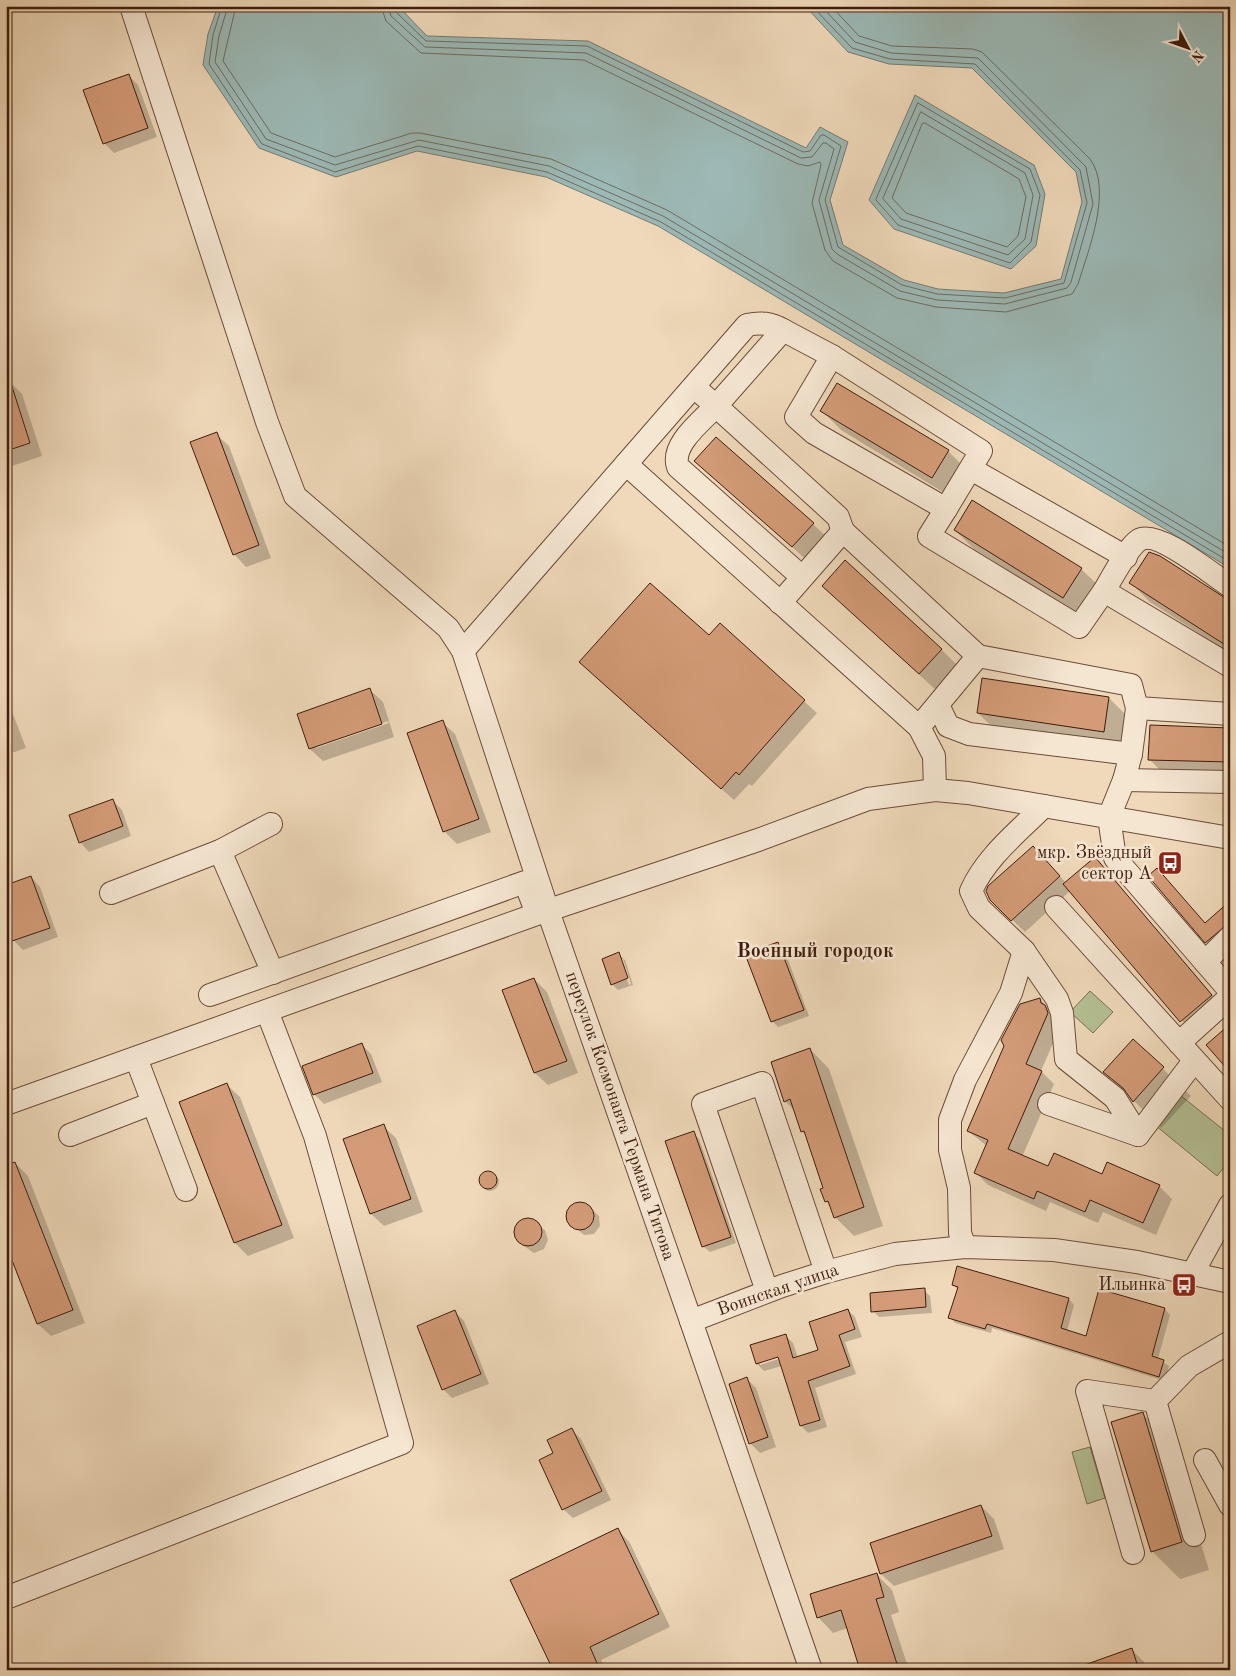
<svg xmlns="http://www.w3.org/2000/svg" width="1236" height="1676" viewBox="0 0 1236 1676" font-family="'Old Standard TT',serif">
	<rect width="100%" height="100%" fill="#efd9ba"/>
	<filter id="stains"><feTurbulence type="fractalNoise" baseFrequency=".004" numOctaves="4"/><feColorMatrix values="0 0 0 0 .2 0 0 0 0 .09 0 0 0 0 .02 0 0 0 .5 -.17"/></filter>
	<radialGradient id="worn" r=".72"><stop offset=".6" stop-color="#630" stop-opacity="0"/><stop offset="1" stop-color="#630" stop-opacity=".3"/></radialGradient>
	<g fill="#b4c094" stroke="#7a6e50">
		<path d="M1090,991L1113,1012L1093,1033L1070,1012Z"/>
		<path d="M1180,1095L1230,1135V1160L1217,1176L1155,1125Z"/>
		<path d="M1090,1447L1105,1498L1087,1504L1072,1452Z"/>
	</g>
	<g fill="#9cb9b6" stroke="#777b72">
		<path d="M218,6H398L427,36L588,41L806,148L820,127L848,142L830,200L843,245L904,280L938,289L1004,293L1061,279L1082,202L1076,172L972,68L889,64L848,52L805,6H1230V568L658,226L546,177L417,151L336,177L259,148L203,65L208,34Z"/>
		<path d="M915,95L1034,165L1045,194L1036,246L1011,269L894,229L869,200Z"/>
	</g>
	<g fill="#0003" fill-rule="evenodd">
		<path d="M128,75L138,85L157,137L114,153L104,143Z"/>
		<path d="M9,381L22,394L42,456L6,468V382Z"/>
		<path d="M822,411L948,451L967,470L951,497L841,430Z"/>
		<path d="M216,434L229,446L271,558L246,567L234,554Z"/>
		<path d="M696,461L813,524L832,542L812,565Z"/>
		<path d="M973,501L1081,569L1101,588L1083,616L974,549L955,530Z"/>
		<path d="M1131,583L1230,603V653L1150,602Z"/>
		<path d="M823,586L941,649L960,668L938,692Z"/>
		<path d="M720,625L817,713L752,786L749,784L734,800L593,675L709,637Z"/>
		<path d="M370,690L383,702L394,737L323,761L310,749ZM388,721L389,723L316,748V746Z"/>
		<path d="M1109,698L1128,717L1123,750L997,732L978,713Z"/>
		<path d="M6,704L11,709L26,748L6,755Z"/>
		<path d="M442,722L455,734L491,832L457,844L444,831Z"/>
		<path d="M1230,729V780L1169,779L1150,760Z"/>
		<path d="M112,800L122,810L131,836L89,852L80,842Z"/>
		<path d="M1095,859L1228,1013L1198,1039L1070,891L1025,932L991,899L1045,860L1066,883Z"/>
		<path d="M31,877L40,887L58,937L23,950L14,941L6,920Z"/>
		<path d="M1230,903V926L1209,944L1206,942L1205,924Z"/>
		<path d="M778,943L784,949L809,1016L778,1027L772,1021Z"/>
		<path d="M618,954L625,960L633,985L618,990L612,984ZM620,959H623L631,984L629,985Z"/>
		<path d="M534,979L547,992L578,1073L548,1085L535,1073L503,991Z"/>
		<path d="M1040,999L1052,1012L1060,1027L1041,1071L1054,1084L1022,1157L1049,1168L1159,1186L1172,1199L1156,1235L1103,1212L1098,1223L1050,1202L1046,1211L988,1185L975,1172L987,1146L968,1131Z"/>
		<path d="M1134,1041L1191,1096L1161,1128L1105,1072Z"/>
		<path d="M362,1045L371,1054L382,1082L324,1104L314,1094L304,1067Z"/>
		<path d="M810,1049L829,1069L883,1226L854,1236L835,1217L831,1207L826,1201L825,1189L808,1137L802,1131L795,1111L785,1101Z"/>
		<path d="M227,1085L240,1097L294,1238L248,1256L235,1243L181,1102Z"/>
		<path d="M383,1126L396,1138L423,1212L384,1226L371,1214Z"/>
		<path d="M693,1133L699,1139L736,1243L710,1252L703,1246Z"/>
		<path d="M15,1163L28,1176L85,1323L51,1336L38,1324L6,1241Z"/>
		<circle cx="490" cy="1182" r="9"/>
		<path d="M584,1203L599,1216L600,1226L594,1234L584,1235L569,1222L568,1212L574,1204Z"/>
		<path d="M528,1219L545,1230L548,1240L544,1249L534,1253L518,1242L514,1232L518,1222Z"/>
		<path d="M958,1268L1069,1299L1074,1305L1067,1331L1086,1337L1165,1309L1170,1315L1158,1359L1169,1366L1165,1381L992,1328L991,1333L955,1323L950,1317L958,1290L953,1284Z"/>
		<path d="M924,1290L930,1296L932,1313L879,1317L873,1311Z"/>
		<path d="M848,1310L855,1317L862,1337L845,1342L856,1374L815,1388L827,1427L808,1433L801,1426L782,1366L764,1371L757,1364L751,1346L785,1335L793,1343L798,1358L820,1351ZM784,1354L785,1357L760,1365V1362Z"/>
		<path d="M455,1312L464,1321L489,1384L452,1398L443,1389Z"/>
		<path d="M747,1379L756,1388L776,1447L760,1453L750,1443Z"/>
		<path d="M1143,1414L1170,1442L1209,1570L1180,1579L1152,1551Z"/>
		<path d="M572,1430L581,1439L611,1500L573,1518L563,1509L554,1453Z"/>
		<path d="M981,1506L994,1519L1004,1549L894,1586L881,1574Z"/>
		<path d="M618,1530L630,1543L670,1627L601,1660L606,1670H555Z"/>
		<path d="M877,1575L892,1590L899,1612L891,1615L909,1670H862L848,1628L833,1633L818,1617Z"/>
		<path d="M1131,1649L1144,1662L1147,1670H1075Z"/>
	</g>
	<g fill="none" stroke-linecap="round" stroke-linejoin="round">
		<g stroke="#6e6b61" stroke-width="1">
			<path d="M222,6L213,35L209,64L262,144L335,172L418,146L547,172L661,222L1230,562"/>
			<path d="M228,6L219,36L215,62L266,139L335,165L419,140L549,166L663,216L1230,555"/>
			<path d="M236,6L223,61L271,133L335,157L412,133H420L551,159L667,210L1230,547"/>
			<path d="M381,6L386,21L421,53L584,60L798,164L808,166L820,162L821,165L812,203L825,250L833,261L897,298L936,307L1006,312L1072,294L1078,284C1088,251 1113,190 1090,159L982,52L973,49L892,46L859,36L831,6"/>
			<path d="M388,6L391,16L425,47L586,53L801,158L812,157L823,143H826L834,149L819,200L832,249L837,254L900,291L937,300L1005,304L1067,288L1071,282L1093,204L1086,167L978,58L891,53L855,42L821,6"/>
			<path d="M394,6L396,12L426,41L587,46L803,152L810,151L821,135H824L841,146L825,200L838,247L902,285L937,294L1005,298L1064,283L1087,203L1080,170L975,64L890,59L852,48L812,6"/>
			<path d="M918,103L1030,169L1040,195L1031,242L1010,263L898,225L876,200Z"/>
			<path d="M921,112L1025,173L1033,195L1025,239L1008,255L901,219L883,199Z"/>
			<path d="M925,123L1019,179L1026,197L1018,236L1007,247L906,213L892,198L922,124Z"/>
		</g>
	</g>
	<g fill="#d39b77" stroke="#3f1d0c">
		<path d="M129,74L148,128L103,144L83,90Z"/>
		<path d="M9,377L30,443L6,451V378Z"/>
		<path d="M837,383L949,450L932,478L820,411Z"/>
		<path d="M217,432L259,545L233,555L190,442Z"/>
		<path d="M716,437L814,523L792,547L694,461Z"/>
		<path d="M972,500L1082,568L1063,598L954,530Z"/>
		<path d="M1149,552L1160,556L1230,601V648L1129,583Z"/>
		<path d="M845,560L942,649L919,674L822,586Z"/>
		<path d="M650,583L709,635L720,623L805,700L739,775L736,772L721,789L579,662Z"/>
		<path d="M982,678L1109,697L1104,732L977,713Z"/>
		<path d="M370,688L382,724L309,749L297,714Z"/>
		<path d="M443,720L479,819L443,832L407,733Z"/>
		<path d="M1150,725L1230,728V762L1148,760Z"/>
		<path d="M113,799L123,826L79,843L69,815Z"/>
		<path d="M1033,846L1060,876L1011,921L990,900L986,891L988,886Z"/>
		<path d="M1095,857L1212,995L1180,1022L1063,884Z"/>
		<path d="M1157,868L1205,923L1230,901V922L1205,943L1148,876Z"/>
		<path d="M31,876L50,928L12,941L6,924V885Z"/>
		<path d="M778,942L804,1010L771,1022L745,954Z"/>
		<path d="M619,952L628,978L611,985L602,959Z"/>
		<path d="M534,978L567,1061L534,1073L502,990Z"/>
		<path d="M1040,998L1041,1003L1045,1005L1048,1013L1026,1064L1042,1071L1008,1149L1048,1166L1054,1153L1102,1174L1107,1162L1160,1185L1143,1223L1090,1200L1085,1212L1037,1191L1034,1199L974,1173L988,1140L967,1131L1004,1046L1001,1040L1020,1004Z"/>
		<path d="M1230,1024V1072L1206,1045Z"/>
		<path d="M1133,1039L1164,1067L1133,1102L1123,1088L1103,1072Z"/>
		<path d="M362,1043L373,1073L313,1095L302,1066Z"/>
		<path d="M810,1048L864,1207L834,1218L828,1201L825,1202L820,1189L823,1188L804,1131L801,1132L790,1099L784,1102L771,1062Z"/>
		<path d="M227,1083L282,1225L234,1243L179,1102Z"/>
		<path d="M384,1124L411,1199L370,1214L343,1139Z"/>
		<path d="M694,1131L731,1237L702,1247L665,1141Z"/>
		<path d="M15,1162L73,1310L37,1324L6,1245V1165Z"/>
		<circle cx="488" cy="1180" r="9"/>
		<circle cx="580" cy="1216" r="14"/>
		<circle cx="528" cy="1232" r="14"/>
		<path d="M957,1266L1069,1298L1061,1328L1086,1336L1099,1289L1165,1308L1152,1356L1164,1360L1159,1377L987,1324L985,1329L948,1318L958,1287L952,1285Z"/>
		<path d="M925,1288L926,1307L871,1312L870,1293Z"/>
		<path d="M848,1309L855,1329L839,1335L850,1366L808,1381L820,1420L800,1426L778,1357L756,1364L750,1345L786,1334L793,1358L818,1350L809,1322Z"/>
		<path d="M455,1310L481,1374L442,1390L417,1326Z"/>
		<path d="M747,1377L768,1437L749,1444L729,1384Z"/>
		<path d="M1143,1412L1182,1542L1151,1552L1111,1422Z"/>
		<path d="M572,1428L602,1491L562,1510L539,1460L553,1453L547,1440Z"/>
		<path d="M981,1505L992,1536L880,1574L870,1543Z"/>
		<path d="M618,1528L659,1614L590,1647L600,1670H553L510,1580Z"/>
		<path d="M877,1573L884,1597L876,1599L899,1670H860L841,1610L817,1618L810,1594Z"/>
		<path d="M1132,1648L1139,1670H1076V1668Z"/>
	</g>
	<g fill="none" stroke-linecap="round" stroke-linejoin="round">
		<defs>
			<g id="minor">
				<path d="M131,6L267,422L295,496L448,628L463,651L548,911L691,1321"/>
				<path d="M832,356L981,451L946,509"/>
				<path d="M694,387L716,406C702,421 670,445 678,467L802,577"/>
				<path d="M626,464L747,325C761,322 770,323 783,330"/>
				<path d="M971,469L1126,557"/>
				<path d="M843,531L838,517L716,406L783,330L832,356L796,417L814,433L946,509L929,536L1079,627L1104,591L1230,666"/>
				<path d="M1104,591C1112,578 1127,548 1139,540C1157,529 1213,575 1230,586"/>
				<path d="M780,603L843,531L978,656"/>
				<path d="M463,651L626,464L919,727L934,756L935,790"/>
				<path d="M938,705L948,726L969,734L1131,754"/>
				<path d="M1137,708L1230,714"/>
				<path d="M919,727L978,656L1131,685L1137,708L1131,754L1124,780L1109,817L1115,858L1230,991"/>
				<path d="M1124,780L1230,782"/>
				<path d="M220,851L273,973"/>
				<path d="M111,893L220,851L271,824"/>
				<path d="M1056,907L1230,1099"/>
				<path d="M1024,951L979,908L971,891C986,857 1018,832 1044,806"/>
				<path d="M1205,962L1230,937"/>
				<path d="M210,995L525,882L534,906"/>
				<path d="M1179,1043L1230,997"/>
				<path d="M136,1058L186,1190"/>
				<path d="M6,1104L537,914L758,840L868,799L935,790L968,793L1230,838"/>
				<path d="M1049,1104L1138,1135L1194,1061"/>
				<path d="M70,1135L153,1103"/>
				<path d="M965,1247L960,1233L959,1188L950,1150V1120L965,1080L1011,993L1024,951L1057,999L1062,1013L1066,1059L1115,1098L1138,1135"/>
				<path d="M1191,1276L1230,1205"/>
				<path d="M767,1291L703,1104L762,1083L826,1272"/>
				<path d="M1155,1401L1194,1535"/>
				<path d="M1155,1401L1189,1366L1230,1342"/>
				<path d="M1205,1460L1230,1505"/>
				<path d="M1133,1553L1087,1391L1155,1401"/>
				<path d="M6,1598L402,1443L315,1136L267,1011"/>
				<path d="M811,1670L691,1321L782,1286L826,1272L895,1254L965,1247L1054,1250L1137,1262L1230,1282"/>
			</g>
		</defs>
		<use href="#minor" stroke="#6b4c38" stroke-width="24"/>
		<use href="#minor" stroke="#f5e6d2" stroke-width="22"/>
	</g>
	<defs>
		<symbol id="bus-square" viewBox="-11 -11 22 22"><rect x="-9" y="-9" width="18" height="18" rx="4" fill="#8f2418" stroke="#f5e6d2"/><path d="M-5-6H5V4H4V6H2V4H-2V6H-4V4H-5ZM-3.5-4V0h7V-4ZM-3.5 1.2v1.5H-2V1.2ZM2 1.2v1.5H3.5V1.2Z" fill="#fff"/></symbol>
	</defs>
	<g fill-rule="evenodd">
		<use href="#bus-square" x="1156" y="849" width="28" height="28"/>
		<use href="#bus-square" x="1170" y="1271" width="28" height="28"/>
	</g>
	<g text-anchor="middle" dominant-baseline="central" stroke-width="5" stroke-linejoin="round" paint-order="stroke">
		<g font-size="18" fill="#3f1d0c" stroke="#f5e6d2" text-anchor="end">
			<text x="1152" y="853">мкр. Звёздный<tspan x="1152" dy="21">сектор А</tspan></text>
			<text x="1166" y="1285">Ильинка</text>
		</g>
		<g font-size="18" fill="#3f1d0c" stroke="#f5e6d2">
			<text transform="translate(620 1116) rotate(71)">переулок Космонавта Германа Титова</text>
			<text transform="translate(778 1290) rotate(-19)">Воинская улица</text>
		</g>
		<g font-size="20" font-weight="bold" fill="#3f1d0c" stroke="#f5e6d2">
			<text x="815" y="952">Военный городок</text>
		</g>
	</g>
	<rect width="1236" height="1676" fill="none" stroke="#efd9ba" stroke-width="25"/>
	<rect x="8" y="8" width="1221" height="1661" fill="none" stroke="#3f1d0c" stroke-width="2.5"/>
	<rect x="12" y="12" width="1211" height="1651" fill="none" stroke="#3f1d0c"/>
	<g transform="translate(1188 48) rotate(131)" stroke="#f5e6d2" stroke-width="4" paint-order="stroke">
	<path d="M0-4L9 19L0 12L-9 19Z" fill="#3f1d0c"/>
	<text y="-8" font-size="14" font-weight="bold" text-anchor="middle" fill="#3f1d0c">N</text>
	</g>
	<rect width="100%" height="100%" filter="url(#stains)"/>
	<rect width="100%" height="100%" fill="url(#worn)"/>
</svg>
